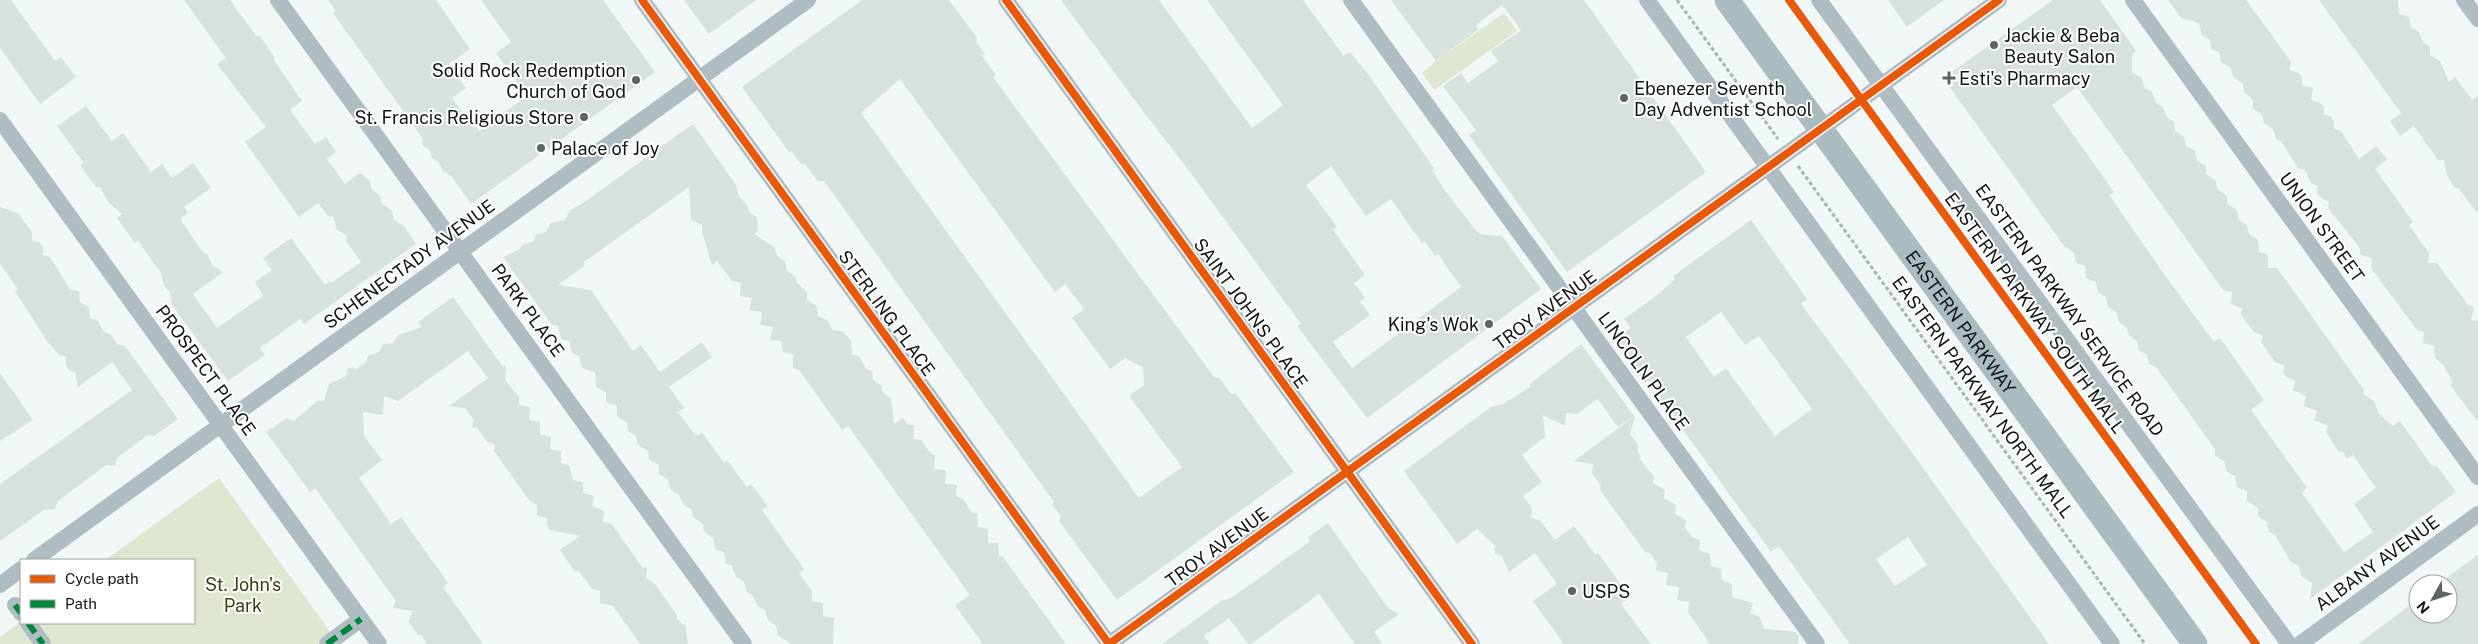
<svg xmlns="http://www.w3.org/2000/svg" width="2478" height="644" viewBox="0 0 2478 644" font-family="'Public Sans',sans-serif">
	<rect width="100%" height="100%" fill="#f1f7f6"/>
	<g fill="#dfe6cf">
		<path d="M1504,13L1517,31L1434,90L1422,73L1436,61Z"/>
		<path d="M219,478L339,644H0V637L21,621L194,623V560H105Z"/>
	</g>
	<g fill="#d8e2dc" fill-rule="evenodd">
		<path d="M0,0H11L55,61L61,57L76,77L40,104L0,48Z"/>
		<path d="M184,0H230L256,36H260L267,46L274,57V60L302,101L290,110L315,144L326,137L336,152L327,159L345,184L360,173L369,180L372,189L381,197L382,204L392,211L394,220L404,226L416,244L304,324L300,319L274,338L260,348L265,355L228,381L172,305L170,292L164,286L161,273L138,241L135,243L117,218L122,214L108,202L100,187H96L87,175L81,166L83,162L57,126L86,106L112,141L123,133L151,172L162,164L172,178L193,163L211,188L184,207L188,213L180,219L202,251L208,255L212,265L223,272L193,294L217,328L263,296L255,282L272,270L263,258L291,238L325,285L330,281L331,283L361,262L346,241L347,236L336,229L334,217L328,216L318,203L299,217L245,142L266,127L217,64L226,58Z"/>
		<path d="M328,0H436L470,49L449,64L466,88L452,98L473,128L476,126L479,131L527,96L496,53L511,42L481,0H603L655,72L471,204L452,177L443,171L438,162L432,158L430,150L422,145L423,139L333,13L336,11Z"/>
		<path d="M684,0H756L709,34Z"/>
		<path d="M862,0H949L977,38L976,42L985,54L982,56L996,75L993,77L1035,134L1214,377L1219,378L1231,394H1236L1294,472L1117,600L1059,521L1061,517L1052,504L1054,502L824,181H818L805,164H801L791,151L789,152L742,87ZM900,79L1055,292L1065,284L1074,296L1084,309L1072,318L1110,369L1125,358L1143,367L1144,385L1129,396L1182,467L1139,498L861,113Z"/>
		<path d="M1061,0H1159L1252,128L1283,105L1207,0H1303L1344,56L1350,52L1367,73L1434,168L1432,170L1446,192L1474,228L1480,234L1502,236L1541,289L1367,418L1297,326L1301,324L1187,168L1139,106ZM1331,166L1366,216L1391,199L1422,243L1425,242L1435,256L1438,254L1461,287L1352,368L1333,342L1370,315L1360,302L1365,298L1354,283L1365,275L1333,230L1337,227L1306,185Z"/>
		<path d="M1391,0H1584L1706,172L1567,272L1469,135L1476,130L1443,86L1461,73L1468,83L1498,61L1491,51L1521,30L1502,5L1476,25L1479,29L1436,61Z"/>
		<path d="M1888,0H1944L1907,27Z"/>
		<path d="M2053,0H2100L2136,51L2132,55V72L2142,78L2144,87L2152,92L2156,103L2163,107L2167,117L2174,122L2175,131L2184,137L2186,146L2195,151L2197,161L2206,166V174L2216,181L2217,189L2227,196V204L2237,210L2239,220L2247,225L2249,234L2258,240L2259,252L2268,255V268H2277L2291,287L2364,390L2363,394L2374,401L2379,414L2393,426L2400,421L2432,466H2437L2456,492L2310,599L2312,583L2301,576L2299,566L2291,562L2275,535L2269,532L2267,522L2258,516V508L2247,501V491L2237,487L2235,476L2227,472L2224,461L2215,456V449L2156,367L2149,364L2147,355L2139,350L2137,341L2129,335L2127,328L2118,321L2117,313L2108,307L2106,297L2098,292L2096,282L2086,278L2085,266L2076,263L2074,253L2064,246L1943,78ZM2077,87L2223,290L2232,292L2231,304L2242,308L2241,315L2254,332L2263,336L2261,342L2275,362L2285,366L2283,372L2286,377L2295,381L2293,390L2306,396L2304,406L2317,411L2314,420L2328,426L2326,432L2339,452H2343L2347,459L2353,455L2376,488L2354,504L2373,532L2344,552L2302,493L2307,488L2251,410L2264,400L2220,338L2214,342L2164,274L2109,195L2114,192L2052,105Z"/>
		<path d="M2168,0H2246L2291,62L2289,70L2299,73L2302,78V85L2313,88L2311,100L2320,103L2324,107V114L2331,117L2334,121V129L2341,131L2359,159L2376,146L2387,159L2375,169L2413,222L2409,225L2429,253L2428,263H2437L2468,305L2474,307L2471,320L2478,321V422L2450,385L2453,383L2444,366L2435,358L2434,346L2423,343L2424,332L2417,330L2371,268L2372,259L2360,254V248L2328,208L2329,202L2320,197L2317,192L2318,186L2311,183L2305,170L2298,168L2281,141L2276,139L2273,129L2264,123L2262,114L2253,109V100L2244,92L2243,84L2233,77L2231,68L2221,62L2219,52L2211,49L2210,40L2202,35L2199,23L2181,18Z"/>
		<path d="M2319,0H2398L2399,14L2409,17L2411,27L2419,32L2423,42L2430,47V55L2440,61L2449,82L2455,77L2472,100L2478,96V214L2459,189L2454,187L2447,175L2444,160H2438L2414,126L2400,136L2390,121L2401,113Z"/>
		<path d="M693,124L736,185L739,197L746,203L750,213L757,217L758,231L754,234L774,247L777,256L785,261L787,271L795,276L797,283L807,292V300L817,306L818,316L827,320L833,330L842,331L851,340L852,354L860,357L866,369L872,371L873,380L881,385L882,391L891,399L894,424L903,418L907,424L914,425L913,439L921,440L931,454L935,455L934,469L946,470L945,484L957,485L956,496L963,499L972,513H977L978,527L988,529V543H998L999,556L1003,557L1066,644H983L955,605L970,595L848,426L842,430L799,370L793,368V354L783,352L781,341L770,340L773,327L760,325L762,312L749,310L752,298L740,296L741,283L732,281L717,261L712,265L702,232V225L691,220L689,187L584,262V266L558,285L591,290L633,351L641,345L660,372L702,342L712,357L669,387L684,408L678,412L696,436L702,432L724,463L727,460L747,487L751,484L768,506L762,510L804,569L799,573L812,591V601L823,603V616L834,618L833,644H791L778,635L776,626L768,620L765,611L757,605L752,595L746,591L744,582L736,577L732,566L726,564L724,552L715,549L713,538L704,532L703,524L694,518L691,509L683,504L679,495L670,489L668,480L659,474V465L649,460L648,451L638,445L636,436L628,431L627,423L617,416V406L606,402V393L596,387L595,372L582,368L579,356L572,353L569,341L561,339L558,326L552,325L503,257L519,250L523,244L532,242L537,234L546,232L551,223L565,220L570,210L583,203Z"/>
		<path d="M0,207L18,213L32,232V240L39,242L43,247V255L50,257L70,290L79,291L80,302L89,307L90,318L98,321L103,331L111,335L117,344L125,346L178,419L154,436L148,435L117,458L115,466L106,465L58,501L54,509L44,510L0,541V484L132,390L112,362L78,387L75,372L69,370L66,366V357L59,355L47,341L15,291L18,289L0,264Z"/>
		<path d="M1751,220L1807,299L1801,304L1911,451L2049,644H1850L1779,546L1771,552L1648,381L1645,383L1614,339L1631,328L1624,319L1656,296L1675,279L1673,276ZM1721,312L1745,345L1759,336L1812,409L1775,436L1726,368L1714,377L1686,337ZM1908,537L1927,565L1895,586L1876,559Z"/>
		<path d="M453,297L503,367L506,365L505,380L519,397V405L530,407L529,420L540,422V434L551,437L550,449L561,451V463L569,465L573,480L583,482V493L594,496L592,506L604,511L603,522L611,523L642,567L647,568L646,578L655,584L677,615V619L686,627L688,644H640L613,606L600,603V591L592,589L578,570L575,572L560,550L580,536L550,530L547,526V518L537,516V505L529,500L494,451L495,444L487,442L477,428L472,427L474,420L465,408L449,406L488,378L468,351L398,401L384,396L383,415L363,412L364,436L382,460L359,478L391,524L401,517L448,583L443,587L483,644H427L421,635H418L408,622L413,611L393,608L396,601L315,488L310,492L266,432L287,418L294,421L317,401H324L329,384L346,376L348,368L357,369L366,362L368,356L379,352L383,344L393,343L398,335L422,327L418,322Z"/>
		<path d="M1581,344L1634,416L1618,427L1598,399L1577,414L1566,413L1565,426L1543,415L1545,437L1522,455L1542,482L1523,496L1532,508L1531,518L1540,520L1555,540L1574,526L1596,555L1598,553L1630,597L1621,604L1651,644H1564L1533,601L1557,584L1535,553L1509,572L1502,557L1495,553V546L1477,529L1457,544L1404,471L1491,407L1503,404L1530,387V384Z"/>
		<path d="M0,373L33,420L0,441Z"/>
		<path d="M1635,416L1630,434L1638,444V452L1641,457L1639,458L1654,476L1653,483L1665,490L1664,498L1676,505L1675,514L1686,520L1685,528L1692,537L1700,540L1699,550L1710,554L1711,566L1721,569L1722,580L1732,584V597L1753,603L1750,613L1760,617L1764,629L1796,632L1799,636L1798,644H1710L1688,612L1689,602L1677,600L1679,587L1666,585L1668,573L1656,570L1657,563L1650,553L1645,552L1600,490L1601,486L1592,473L1593,464L1574,461Z"/>
		<path d="M1328,523L1388,608L1399,614L1374,632L1383,644H1355L1319,594L1251,644H1248L1229,618L1204,636L1210,644H1162L1221,601L1231,598L1265,574L1310,541L1308,537Z"/>
		<path d="M2478,555V644H2358L2413,603L2418,609V614H2448V584H2438Z"/>
	</g>
	<g fill="none" stroke-linecap="round" stroke-linejoin="round">
		<g stroke="#aab5b7" stroke-width="3" stroke-dasharray="4 2.5" stroke-linecap="butt">
			<path d="M1677,0L1778,139"/>
			<path d="M1798,166L2145,644"/>
		</g>
		<g stroke="#afbcc1" stroke-width="16">
			<path d="M278,0L744,644"/>
			<path d="M642,0L1109,644L1999,0"/>
			<path d="M1006,0L1472,644"/>
			<path d="M1351,0L1817,644"/>
			<path d="M1647,0L2112,644"/>
			<path d="M1819,0L2289,644"/>
			<path d="M2133,0L2478,477"/>
			<path d="M2464,0L2478,19"/>
			<path d="M0,120L379,644"/>
			<path d="M34,560L808,0"/>
			<path d="M0,585L21,569"/>
			<path d="M15,605L21,613"/>
			<path d="M28,623L43,644"/>
			<path d="M327,644L361,619"/>
			<path d="M2300,644L2478,514"/>
		</g>
		<path stroke="#aabcc0" stroke-width="25" id="s1" d="M1727,0L2195,644"/>
		<g stroke="#00873e" stroke-width="6" stroke-dasharray="12 6" stroke-linecap="butt">
			<path d="M15,605L21,613"/>
			<path d="M28,623L43,644"/>
			<path d="M327,644L361,619"/>
		</g>
		<defs>
			<g id="cycleway">
				<path d="M642,0L1109,644L1999,0"/>
				<path d="M1006,0L1472,644"/>
				<path d="M1789,0L2256,644"/>
			</g>
		</defs>
		<use href="#cycleway" stroke="#fff" stroke-width="11"/>
		<use href="#cycleway" stroke="#e8590c" stroke-width="8"/>
	</g>
	<g fill="#5f6463" stroke="#fff" stroke-width="2">
		<circle cx="1994" cy="45" r="5"/>
		<path d="M1946.5 70.5h5v5h5v5h-5v5h-5v-5h-5v-5h5z"/>
		<circle cx="636" cy="80" r="5"/>
		<circle cx="1624" cy="98" r="5"/>
		<circle cx="584" cy="117" r="5"/>
		<circle cx="541" cy="148" r="5"/>
		<circle cx="1489" cy="324" r="5"/>
		<circle cx="1572" cy="591" r="5"/>
	</g>
	<g text-anchor="middle" dominant-baseline="central" stroke-width="4" stroke-linejoin="round" paint-order="stroke">
		<g font-size="18" fill="#111514" stroke="#fff" text-anchor="start">
			<text x="2004" y="35">Jackie &amp; Beba<tspan x="2004" dy="21">Beauty Salon</tspan></text>
			<text x="626" y="70" text-anchor="end">Solid Rock Redemption<tspan x="626" dy="21">Church of God</tspan></text>
			<text x="1959" y="78">Esti's Pharmacy</text>
			<text x="1634" y="88">Ebenezer Seventh<tspan x="1634" dy="21">Day Adventist School</tspan></text>
			<text x="574" y="117" text-anchor="end">St. Francis Religious Store</text>
			<text x="551" y="148">Palace of Joy</text>
			<text x="1479" y="324" text-anchor="end">King's Wok</text>
			<text x="1582" y="591">USPS</text>
		</g>
		<g font-size="18" fill="#111514" stroke="#fff">
			<text transform="translate(2322 227) rotate(54)">UNION STREET</text>
			<text transform="translate(409 264) rotate(-36)">SCHENECTADY AVENUE</text>
			<text transform="translate(528 310) rotate(54)">PARK PLACE</text>
			<text transform="translate(1545 310) rotate(-36)">TROY AVENUE</text>
			<text transform="translate(2070 310) rotate(54)">EASTERN PARKWAY SERVICE ROAD</text>
			<text transform="translate(887 313) rotate(54)">STERLING PLACE</text>
			<text transform="translate(1251 313) rotate(54)">SAINT JOHNS PLACE</text>
			<text transform="translate(2035 313) rotate(54)">EASTERN PARKWAY SOUTH MALL</text>
			<text stroke="none"><textPath href="#s1" startOffset="398">EASTERN PARKWAY</textPath></text>
			<text transform="translate(206 370) rotate(54)">PROSPECT PLACE</text>
			<text transform="translate(1644 371) rotate(54)">LINCOLN PLACE</text>
			<text transform="translate(1983 397) rotate(54)">EASTERN PARKWAY NORTH MALL</text>
			<text transform="translate(1217 547) rotate(-36)">TROY AVENUE</text>
			<text transform="translate(2377 563) rotate(-36)">ALBANY AVENUE</text>
		</g>
		<g font-size="18" fill="#3a4111" stroke="#fff">
			<text x="243" y="584">St. John's<tspan x="243" dy="21">Park</tspan></text>
		</g>
	</g>
	<rect x="20" y="559" width="175" height="65" fill="#ffffff" stroke="#a0a1a1"/>
	<rect x="30" y="575" width="25" height="8" fill="#e8590c" stroke="#a0a1a1"/>
	<text x="65" y="584" font-size="15" fill="#111514">Cycle path</text>
	<rect x="30" y="600" width="25" height="8" fill="#00873e" stroke="#a0a1a1"/>
	<text x="65" y="609" font-size="15" fill="#111514">Path</text>
	<g transform="translate(2433 599) rotate(230)"><circle r="24" fill="#ffffff" stroke="#a0a1a1"/>
	<path d="M0-4L9 19L0 12L-9 19Z" fill="#5f6463"/>
	<text y="-8" font-size="14" font-weight="bold" text-anchor="middle" fill="#111514">N</text>
	</g>
</svg>
